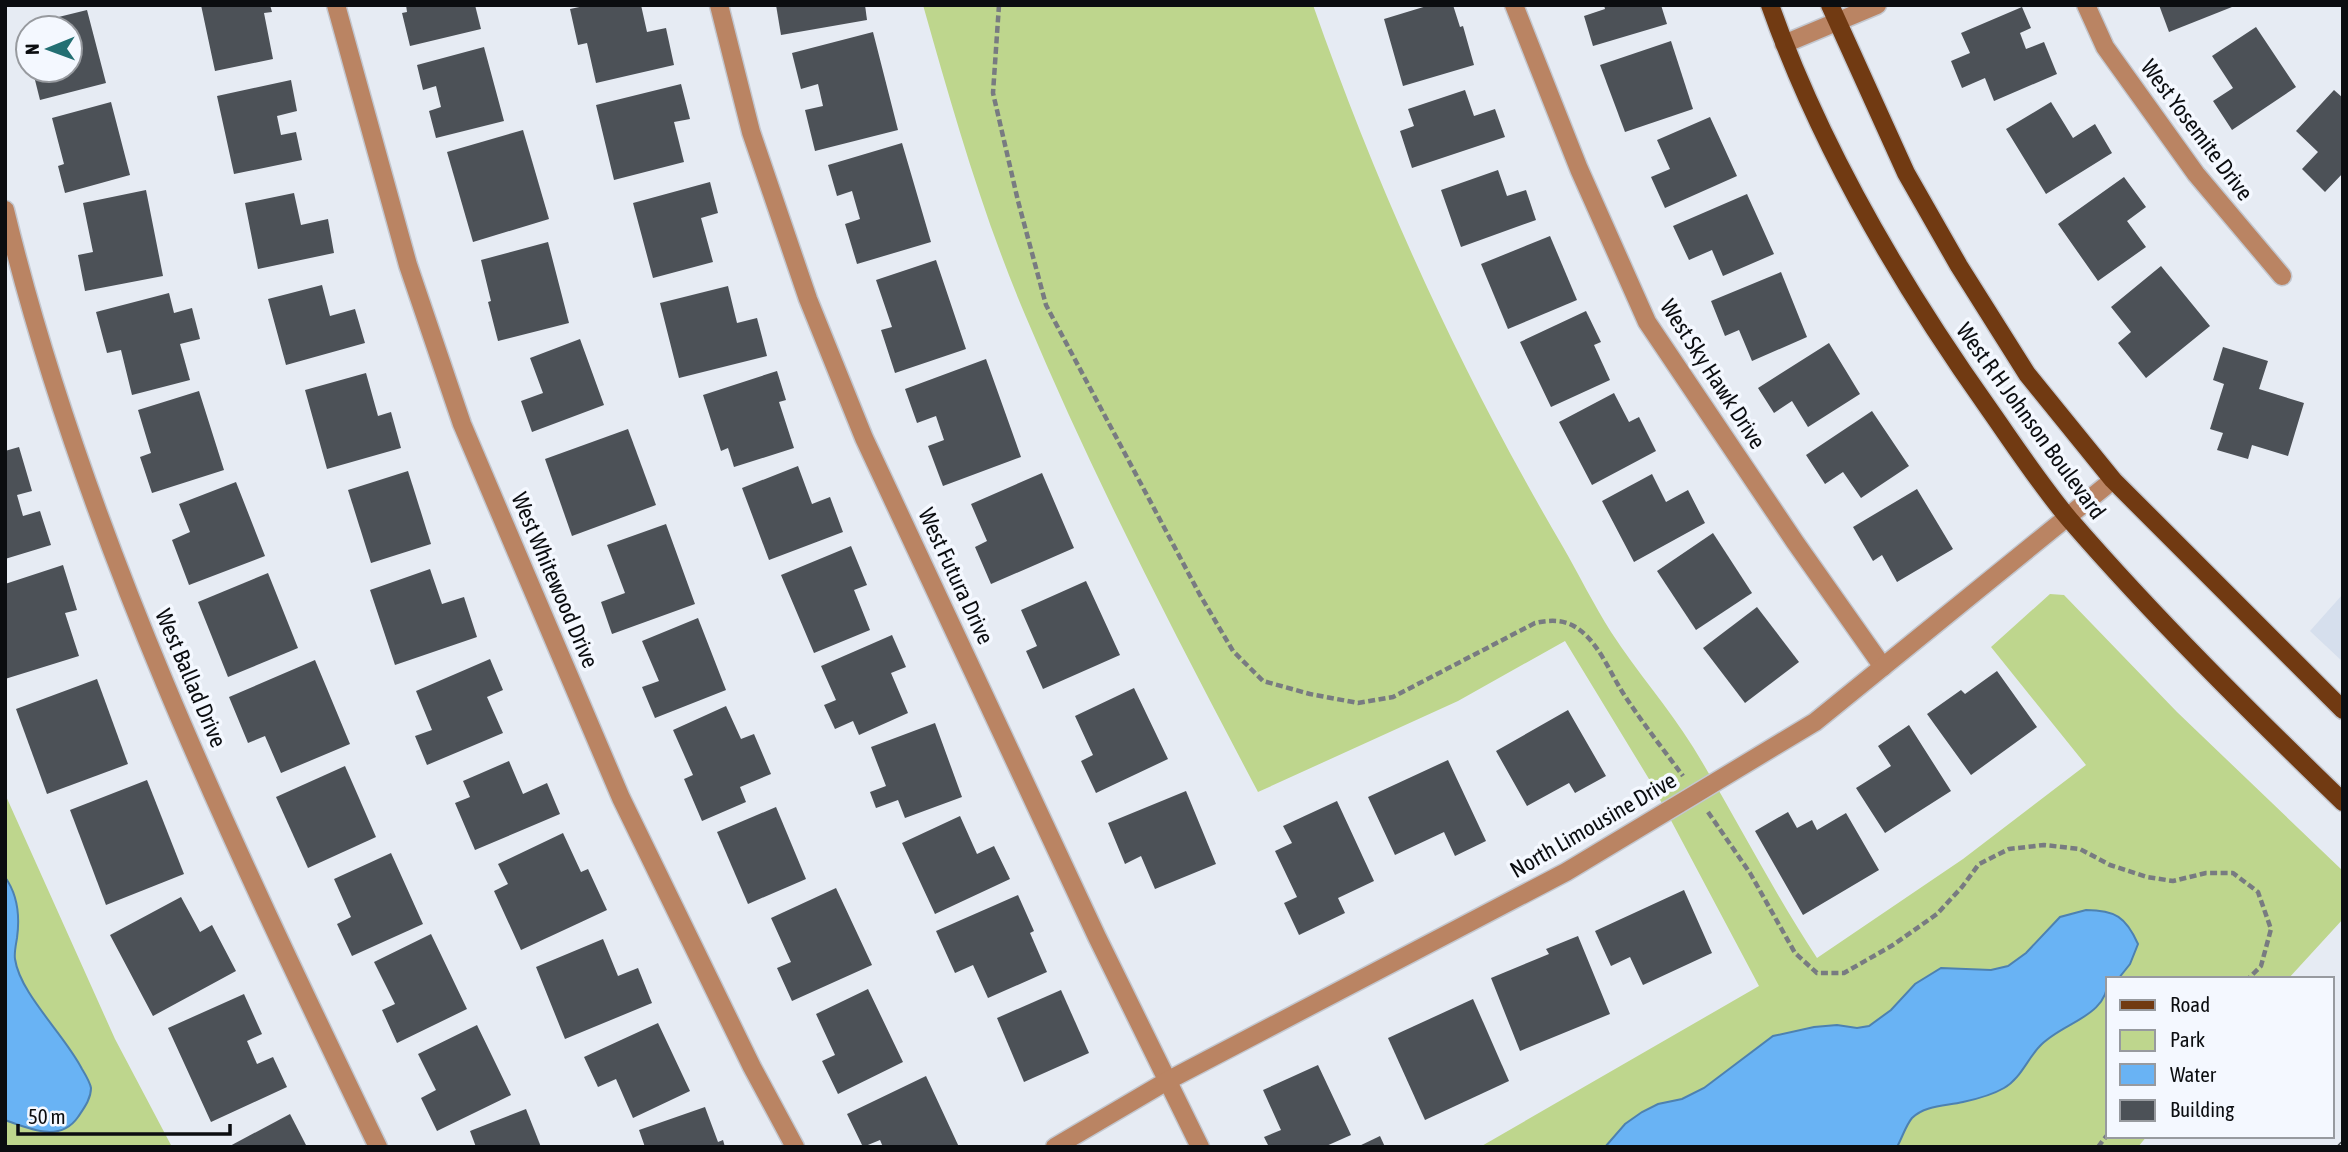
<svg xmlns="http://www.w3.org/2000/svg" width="2348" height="1152" viewBox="0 0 2348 1152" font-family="'Asap Condensed',sans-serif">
	<rect width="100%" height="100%" fill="#e6ebf3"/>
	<path fill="#d6dfed" d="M2343,594V662L2310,631Z"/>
	<g fill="#bed68d">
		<path d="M923,5H1313C1380,196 1461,373 1563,547C1579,575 1594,605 1611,632C1637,672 1668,707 1693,747C1736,817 1772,890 1817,958L1963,859L2086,765L1991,647L2050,594L2064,595L2177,712L2343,871V919L2288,979H2108V1136H2147L2138,1147H1480L1759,986L1649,779L1565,641L1458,701L1258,792C1176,637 1094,479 1026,317C983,216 953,111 923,5Z"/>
		<path d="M5,794L115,1039L172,1147H5Z"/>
	</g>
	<g fill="#69b3f4" stroke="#4d81b0" stroke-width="2">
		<path d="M5,877C18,895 20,916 17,938C16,944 14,953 15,959C20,994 65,1035 82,1069C85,1074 90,1082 91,1088C91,1099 84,1108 78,1117C60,1143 30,1129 5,1120Z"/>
		<path d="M2086,910C2115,910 2126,917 2138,944L2130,964L2118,979H2108C2108,1018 2061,1022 2039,1047C2027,1060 2020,1079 2004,1088C1992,1095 1977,1099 1963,1102C1946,1106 1925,1105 1912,1118C1906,1125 1902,1138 1897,1147H1605L1625,1124L1642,1112L1658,1104L1682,1099L1704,1088L1773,1036L1814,1027L1837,1025L1857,1028L1869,1026L1891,1010L1915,984L1941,968L1991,970L2008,966L2026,953L2060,917Z"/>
	</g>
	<g fill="#4c5157">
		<path d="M201,5H270L272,12L264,13L273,59L215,71Z"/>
		<path d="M406,5H475L481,29L410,46L402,13L407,12Z"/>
		<path d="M589,5H641L647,32L666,28L674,65L596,83L587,43L578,45L570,9Z"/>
		<path d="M776,5H865L867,20L781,35Z"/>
		<path d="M1430,5H1453L1460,27L1463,26L1474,65L1403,86L1384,19Z"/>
		<path d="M1604,5H1661L1667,24L1593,46L1584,16L1605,9Z"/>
		<path d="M2159,5H2237L2169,32Z"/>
		<path d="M2022,7L2031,28L2020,33L2026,49L2044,42L2057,74L1994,101L1985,78L1962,88L1951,61L1970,53L1961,33Z"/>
		<path d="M87,10L106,83L40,100L33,72L38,70H70V28H27L26,25Z"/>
		<path d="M2256,27L2296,87L2232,130L2213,101L2233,88L2212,56Z"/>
		<path d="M873,32L898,130L815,151L805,110L823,106L818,84L801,89L792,53Z"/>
		<path d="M1671,41L1693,109L1625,132L1600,65Z"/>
		<path d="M484,47L504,121L436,138L429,111L441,107L436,86L423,90L417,65Z"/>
		<path d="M291,80L297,111L277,116L281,135L296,132L302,160L234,174L217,96Z"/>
		<path d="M681,84L690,119L674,122L684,162L614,180L596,105Z"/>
		<path d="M1465,90L1474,116L1495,109L1505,137L1412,168L1400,131L1414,126L1408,109Z"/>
		<path d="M2334,90L2343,98V173L2325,192L2302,169L2318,152L2296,131Z"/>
		<path d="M111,102L130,175L65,193L58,166L64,164L52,118Z"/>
		<path d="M2051,102L2073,138L2095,124L2112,153L2046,194L2006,129Z"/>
		<path d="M1710,117L1737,176L1665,208L1651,177L1670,169L1657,140Z"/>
		<path d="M523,130L549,219L473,242L447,152Z"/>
		<path d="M902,143L931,242L857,264L845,224L860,219L852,191L837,196L828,165Z"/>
		<path d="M1498,170L1507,196L1526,190L1536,220L1461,247L1441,190Z"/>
		<path d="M2124,177L2146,207L2127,221L2146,247L2098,281L2058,224Z"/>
		<path d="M710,182L718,213L701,218L713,262L653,278L633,203Z"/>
		<path d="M146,190L163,276L85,291L78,255L93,252L83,203Z"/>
		<path d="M294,193L301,225L328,219L334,253L258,269L245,203Z"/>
		<path d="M1747,194L1774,254L1723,276L1712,250L1689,260L1673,226Z"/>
		<path d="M1550,236L1577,300L1508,329L1481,264Z"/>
		<path d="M548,242L569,323L498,341L488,302L491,301L481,260Z"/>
		<path d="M936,260L966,349L895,373L881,330L892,327L876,280Z"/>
		<path d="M2161,266L2210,326L2146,378L2118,343L2131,332L2111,307Z"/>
		<path d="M1781,272L1807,337L1752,361L1739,330L1725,336L1711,301Z"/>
		<path d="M322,285L330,316L355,309L365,343L286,365L268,299Z"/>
		<path d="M728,286L737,323L757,318L767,356L679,378L660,303Z"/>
		<path d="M169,293L174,313L192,308L200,339L180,344L190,380L132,395L121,350L107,353L96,312Z"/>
		<path d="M1586,311L1601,342L1594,345L1610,380L1551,407L1520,342Z"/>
		<path d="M580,339L604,405L532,432L521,401L543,393L530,358Z"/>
		<path d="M1829,343L1860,394L1808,427L1792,401L1774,413L1758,388Z"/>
		<path d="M2223,347L2268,361L2259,389L2304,403L2288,456L2252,445L2248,459L2217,450L2223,433L2210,429L2224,384L2213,380Z"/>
		<path d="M986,359L1021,457L943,486L928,446L944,440L936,416L917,423L905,389Z"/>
		<path d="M777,371L786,400L779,402L794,448L734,467L728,448L721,451L703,395Z"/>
		<path d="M366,373L378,416L391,412L401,448L327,469L305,390Z"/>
		<path d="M199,391L224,470L152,493L140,457L151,453L138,410Z"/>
		<path d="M1614,393L1629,422L1639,417L1656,451L1592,485L1559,422Z"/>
		<path d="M1872,411L1909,466L1861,498L1843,472L1825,484L1806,455Z"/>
		<path d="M628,429L656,505L572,536L545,459Z"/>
		<path d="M19,447L32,491L17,495L23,516L40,511L51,545L5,559V451Z"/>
		<path d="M798,466L812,504L830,497L843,532L769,560L742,488Z"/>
		<path d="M408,471L431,544L371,563L348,490Z"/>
		<path d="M1042,473L1074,548L991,584L975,547L987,541L971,504Z"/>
		<path d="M1652,474L1666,502L1688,490L1705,523L1634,562L1602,501Z"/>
		<path d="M236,482L265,556L189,585L172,540L190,532L179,504Z"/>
		<path d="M1917,489L1953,549L1897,582L1882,555L1873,561L1853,527Z"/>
		<path d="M666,524L695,604L612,634L601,602L625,593L607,545Z"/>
		<path d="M1713,533L1752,593L1696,630L1657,571Z"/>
		<path d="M851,546L867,585L854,590L870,630L814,653L781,575Z"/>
		<path d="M63,565L77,610L65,613L79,656L5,679V584Z"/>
		<path d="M430,569L442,604L464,597L477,637L395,665L370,590Z"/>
		<path d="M268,573L298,648L228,677L198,602Z"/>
		<path d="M1086,581L1120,655L1043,689L1026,651L1037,646L1021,610Z"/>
		<path d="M1757,607L1799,662L1745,703L1703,648Z"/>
		<path d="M698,618L726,690L655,718L642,687L659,681L642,641Z"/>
		<path d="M892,635L906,667L891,673L908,713L859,735L853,721L835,729L824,705L836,700L821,666Z"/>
		<path d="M490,659L503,690L487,697L503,733L427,765L415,736L432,730L416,691Z"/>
		<path d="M315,660L350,744L281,773L265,736L248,743L229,697Z"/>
		<path d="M1997,671L2037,727L1971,775L1927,714L1961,690L1965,694Z"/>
		<path d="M97,679L128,764L47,794L16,709Z"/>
		<path d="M1134,688L1168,759L1096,793L1081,761L1093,755L1075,716Z"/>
		<path d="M726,706L741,739L754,734L771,774L740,787L746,802L702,821L684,779L693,775L673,730Z"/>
		<path d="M1568,710L1606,776L1575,793L1569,783L1527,806L1496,751Z"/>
		<path d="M935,723L962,797L905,818L898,800L876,808L870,792L886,786L871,747Z"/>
		<path d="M1909,725L1951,791L1885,833L1856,788L1891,766L1878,746Z"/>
		<path d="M1448,760L1486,841L1455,856L1444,832L1395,855L1368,797Z"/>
		<path d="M509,761L523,794L547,783L560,814L475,850L455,803L470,797L463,781Z"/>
		<path d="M345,766L376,837L308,868L276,797Z"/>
		<path d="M147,780L184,874L106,905L70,810Z"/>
		<path d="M1186,791L1216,864L1155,889L1141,856L1125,864L1108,823Z"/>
		<path d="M1337,801L1374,881L1338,898L1345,913L1299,935L1284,903L1297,897L1275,851L1292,843L1283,826Z"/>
		<path d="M776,807L806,879L748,904L717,832Z"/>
		<path d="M1788,812L1797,828L1812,820L1817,830L1846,813L1879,870L1803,915L1755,831Z"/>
		<path d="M960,816L977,854L994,846L1010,879L935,914L902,843Z"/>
		<path d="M563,833L581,872L588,869L607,910L521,950L494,891L508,884L498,864Z"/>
		<path d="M391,853L423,924L352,956L337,924L351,917L334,879Z"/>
		<path d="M836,888L872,965L792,1001L777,968L791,962L771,918Z"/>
		<path d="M1684,890L1712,953L1643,985L1630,957L1611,966L1595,931Z"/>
		<path d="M1018,895L1034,931L1030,933L1047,972L988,998L973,965L955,973L936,931Z"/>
		<path d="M181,897L200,932L212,925L236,971L153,1016L110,935Z"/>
		<path d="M431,934L467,1009L397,1043L382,1010L395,1004L374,962Z"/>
		<path d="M1578,936L1610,1014L1520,1051L1491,978L1549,954L1546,949Z"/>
		<path d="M603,939L618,976L638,968L652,1003L565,1039L536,967Z"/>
		<path d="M868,989L903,1062L838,1094L822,1061L835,1055L816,1014Z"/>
		<path d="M1061,990L1089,1053L1024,1082L997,1018Z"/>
		<path d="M244,994L262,1034L247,1041L257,1064L273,1057L287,1087L211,1122L168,1028Z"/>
		<path d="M1473,999L1509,1081L1425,1120L1388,1038Z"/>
		<path d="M658,1023L690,1091L633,1118L616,1079L598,1087L584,1057Z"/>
		<path d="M477,1025L511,1095L437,1131L421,1098L436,1090L418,1054Z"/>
		<path d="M1318,1065L1351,1135L1324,1147H1269L1264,1137L1281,1130L1263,1090Z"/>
		<path d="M926,1076L959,1147H883L880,1140L863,1147L847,1114Z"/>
		<path d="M705,1107L718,1142L723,1140L725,1147H645L639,1130Z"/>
		<path d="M526,1109L541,1147H476L470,1131Z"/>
		<path d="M290,1114L307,1147H228Z"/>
		<path d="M1380,1136L1385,1147H1357Z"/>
	</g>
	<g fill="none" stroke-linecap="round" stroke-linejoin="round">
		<defs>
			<g id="minor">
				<path d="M336,5L408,265L462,424L621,798L752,1067L795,1147"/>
				<path d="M719,5L751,132L808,299L864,438L1097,937L1200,1147"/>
				<path d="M1514,5L1579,169L1647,322L1795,542L1883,667"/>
				<path d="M2086,5L2105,47L2196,174L2282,276"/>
				<path d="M1784,44L1877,5"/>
				<path d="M5,210C84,536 233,845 378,1147"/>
				<path d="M1055,1147L1167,1081L1566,872L1815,722L2113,480"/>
			</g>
			<g id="major">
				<path d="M1770,5C1821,149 1901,285 1989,409C2015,446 2041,486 2070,520C2156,619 2249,711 2343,802"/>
				<path d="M1830,5L1906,173L1959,266L2027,374L2113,480L2343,710"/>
			</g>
		</defs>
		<use href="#minor" stroke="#c3c7cf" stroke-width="21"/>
		<use href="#major" stroke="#c3c7cf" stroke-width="21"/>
		<g stroke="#787b81" stroke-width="4.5" stroke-dasharray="7 3.5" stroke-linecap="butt">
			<path d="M999,5L993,93L1018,201L1046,305L1200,595L1233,651L1263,681L1310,694L1358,703L1393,697L1535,623C1549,620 1564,619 1577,628C1599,643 1609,671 1623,693C1641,721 1663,749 1683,776"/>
			<path d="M1708,812L1750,873L1795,953L1817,973H1844L1893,945L1937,914L1962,887L1979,864L2009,849L2044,845L2080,849L2110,865L2147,877L2173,881L2206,873H2233L2258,892L2271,929L2261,966L2248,979"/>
			<path d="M2098,1147L2108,1134"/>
		</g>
		<use href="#minor" stroke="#ba8463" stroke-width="18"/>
		<use href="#major" stroke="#713a12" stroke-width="18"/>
		<defs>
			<path id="rail" d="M2341,1147L2343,1145"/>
		</defs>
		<use href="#rail" stroke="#4d5054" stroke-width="8"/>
		<use href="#rail" stroke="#f4f8ff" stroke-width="5" stroke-dasharray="16" stroke-linecap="butt"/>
	</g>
	<g text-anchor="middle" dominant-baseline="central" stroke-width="7" stroke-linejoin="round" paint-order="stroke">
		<g font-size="23" fill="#0b0d10" stroke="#f4f8ff">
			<text transform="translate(2197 130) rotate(53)">West Yosemite Drive</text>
			<text transform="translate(1713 374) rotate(57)">West Sky Hawk Drive</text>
			<text transform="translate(2031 421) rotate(54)">West R H Johnson Boulevard</text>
			<text transform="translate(956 576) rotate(65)">West Futura Drive</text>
			<text transform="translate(555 580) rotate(67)">West Whitewood Drive</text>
			<text transform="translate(191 678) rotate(67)">West Ballad Drive</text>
			<text transform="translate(1593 825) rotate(-30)">North Limousine Drive</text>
		</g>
	</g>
	<rect width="2348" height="1152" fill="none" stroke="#0b0d10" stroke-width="14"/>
	<rect x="2106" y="977" width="228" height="161" fill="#f4f8ff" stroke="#979a9f" stroke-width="2"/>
	<rect x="2120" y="1000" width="35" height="10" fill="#713a12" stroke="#979a9f" stroke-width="2"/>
	<text x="2170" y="1012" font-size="21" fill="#0b0d10">Road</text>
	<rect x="2120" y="1030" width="35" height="21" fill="#bed68d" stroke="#979a9f" stroke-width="2"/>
	<text x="2170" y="1047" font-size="21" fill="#0b0d10">Park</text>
	<rect x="2120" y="1064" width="35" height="21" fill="#69b3f4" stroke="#979a9f" stroke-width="2"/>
	<text x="2170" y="1082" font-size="21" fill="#0b0d10">Water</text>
	<rect x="2120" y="1100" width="35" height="21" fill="#4c5157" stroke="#979a9f" stroke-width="2"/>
	<text x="2170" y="1117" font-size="21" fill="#0b0d10">Building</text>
	<g transform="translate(49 49) rotate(269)"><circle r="33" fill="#f4f8ff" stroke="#979a9f" stroke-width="2"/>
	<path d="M0-5L12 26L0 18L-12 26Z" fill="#236f73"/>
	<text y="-10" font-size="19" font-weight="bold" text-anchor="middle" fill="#0b0d10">N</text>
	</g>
	<path d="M18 1124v10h212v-10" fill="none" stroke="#0b0d10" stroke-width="3.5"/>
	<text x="28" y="1124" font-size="21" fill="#0b0d10" stroke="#f4f8ff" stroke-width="5" paint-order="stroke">50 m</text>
</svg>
